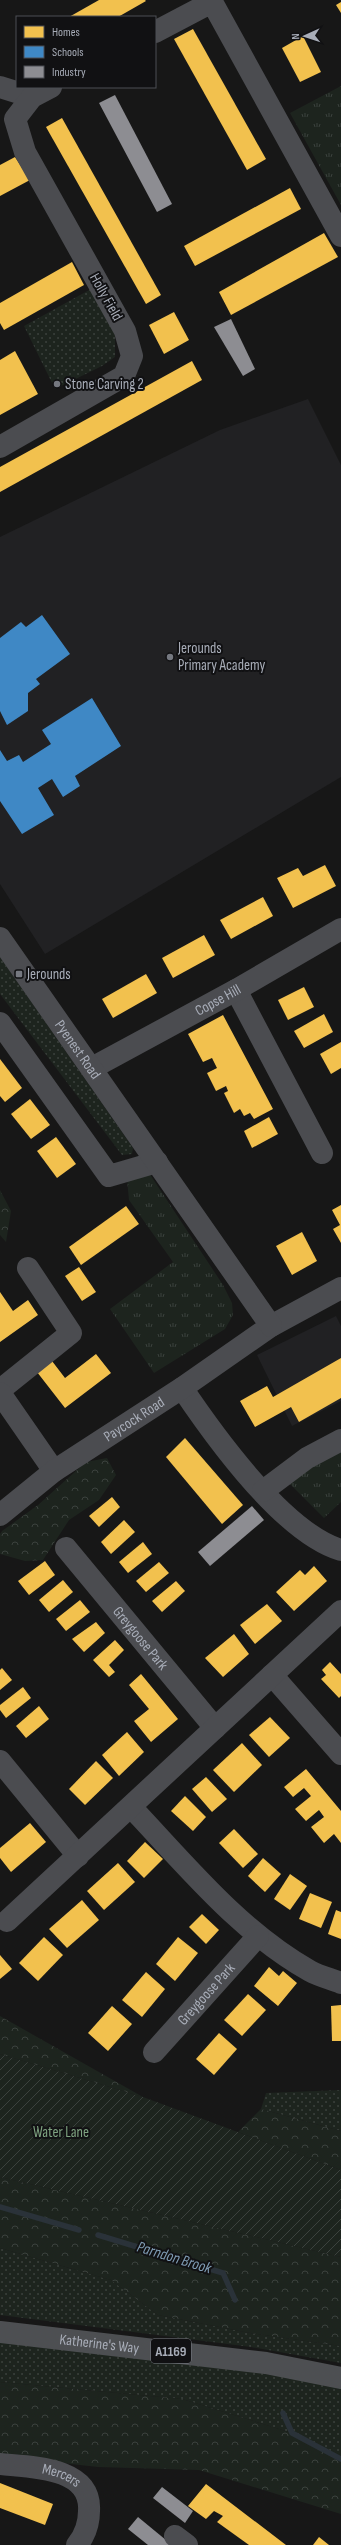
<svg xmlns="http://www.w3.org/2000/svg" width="341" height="2545" viewBox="0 0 341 2545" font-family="'Sofia Sans Condensed',sans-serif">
	<defs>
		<pattern id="grass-dots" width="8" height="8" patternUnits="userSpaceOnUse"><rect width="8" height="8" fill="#1d241e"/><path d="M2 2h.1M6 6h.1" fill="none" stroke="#3b413d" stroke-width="1.8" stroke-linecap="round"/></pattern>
		<pattern id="forest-crowns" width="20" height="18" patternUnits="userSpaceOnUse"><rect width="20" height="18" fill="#1d241e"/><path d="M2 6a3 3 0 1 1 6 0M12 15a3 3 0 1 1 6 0" fill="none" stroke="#3b413d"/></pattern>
		<pattern id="park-tufts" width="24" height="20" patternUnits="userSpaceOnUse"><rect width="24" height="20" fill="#1d241e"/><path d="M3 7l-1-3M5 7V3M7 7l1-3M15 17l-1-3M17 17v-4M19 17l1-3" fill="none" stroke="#3b413d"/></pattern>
		<pattern id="garden-furrows" width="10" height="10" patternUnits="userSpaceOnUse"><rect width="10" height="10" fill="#1d241e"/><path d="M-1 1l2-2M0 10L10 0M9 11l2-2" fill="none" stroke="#3b413d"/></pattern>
	</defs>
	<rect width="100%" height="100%" fill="#171717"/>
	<g fill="#212123">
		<path d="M308,399L341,465V777L45,954L0,884V537L220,430Z"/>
		<path d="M336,1316L341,1326V1401L292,1426L257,1355Z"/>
	</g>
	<g fill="url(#grass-dots)">
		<path d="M91,289L115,335V357L102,366L55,389L24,326Z"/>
		<path d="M0,957L133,1148L132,1154L122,1155L0,994Z"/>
		<path d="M341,2090V2131L261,2109L266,2093Z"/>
		<path d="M0,2248L111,2280L158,2315L250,2333L341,2346V2363L251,2347L0,2315Z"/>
		<path d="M0,2335L125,2346L341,2387V2459L292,2433L182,2399L0,2382Z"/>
	</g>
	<g fill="url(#forest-crowns)">
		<path d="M0,1190L11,1211L6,1242L0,1235Z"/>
		<path d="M107,1458L116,1475L99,1500L69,1520L43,1560L25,1561L0,1554V1534L2,1531L38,1505L86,1462Z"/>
		<path d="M0,2016L143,2097L0,2054Z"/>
		<path d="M261,2109L341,2131V2170L238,2132Z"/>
		<path d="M0,2177L341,2257V2346L250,2333L158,2315L111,2280L0,2248Z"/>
		<path d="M0,2382L182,2399L292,2433L341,2459V2514L199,2470L98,2467L0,2456Z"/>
	</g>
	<g fill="url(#park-tufts)">
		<path d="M341,86V205L290,113Z"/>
		<path d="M149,1173L223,1285L232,1303L233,1315L225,1329L154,1373L110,1309L173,1262L129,1200L127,1179Z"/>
		<path d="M341,1442V1502L324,1518L287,1481Z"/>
	</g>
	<path fill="url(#garden-furrows)" d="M0,2054L143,2097L341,2170V2257L0,2177Z"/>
	<g fill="#f2c14e">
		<path d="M99,0H145L146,1L118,17H69Z"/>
		<path d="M341,2V13L336,5Z"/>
		<path d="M193,29L266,159L247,170L174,39Z"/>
		<path d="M303,36L321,72L300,82L282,48Z"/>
		<path d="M62,118L161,295L146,304L46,127Z"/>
		<path d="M15,157L30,180L0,196V165Z"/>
		<path d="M290,188L301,209L195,266L184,246Z"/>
		<path d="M324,233L338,257L231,315L219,292Z"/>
		<path d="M72,262L84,285L4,330L0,323V303Z"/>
		<path d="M174,312L189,340L164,354L149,325Z"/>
		<path d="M15,351L38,394L0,415V360Z"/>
		<path d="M192,361L202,380L0,492V467Z"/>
		<path d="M325,865L336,886L293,908L277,878L298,868L303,876Z"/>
		<path d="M263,897L273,916L231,939L220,920Z"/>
		<path d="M204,935L215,955L173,978L162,958Z"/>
		<path d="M146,974L157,993L113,1018L102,999Z"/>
		<path d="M304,987L314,1007L288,1020L278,1000Z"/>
		<path d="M324,1014L333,1032L304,1048L294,1031Z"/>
		<path d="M223,1015L273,1109L254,1119L250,1113L244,1116L240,1109L234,1113L224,1093L228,1091L226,1086L216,1091L207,1073L217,1068L212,1058L203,1062L188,1034Z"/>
		<path d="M341,1042V1068L331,1074L320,1054Z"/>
		<path d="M0,1059L22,1088L5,1102L0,1096Z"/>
		<path d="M30,1099L50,1125L31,1139L11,1114Z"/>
		<path d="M269,1117L278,1134L252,1148L244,1131Z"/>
		<path d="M56,1137L76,1164L57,1178L37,1151Z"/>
		<path d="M341,1205V1243L333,1229L340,1225L332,1210Z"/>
		<path d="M126,1206L139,1224L81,1265L69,1247Z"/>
		<path d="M302,1232L317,1261L292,1275L276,1246Z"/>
		<path d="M79,1267L96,1292L82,1301L65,1276Z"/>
		<path d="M0,1292L13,1311L28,1300L38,1315L0,1342Z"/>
		<path d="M96,1354L111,1373L65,1408L37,1372L52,1361L65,1378Z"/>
		<path d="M341,1358V1398L299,1422L291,1407L255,1427L240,1401L267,1386L273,1397Z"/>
		<path d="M185,1438L243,1505L222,1524L166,1457Z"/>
		<path d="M112,1497L120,1507L99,1527L89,1516Z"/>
		<path d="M124,1520L135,1532L111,1554L101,1542Z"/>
		<path d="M143,1542L152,1554L128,1573L119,1562Z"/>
		<path d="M45,1561L55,1575L29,1595L18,1581Z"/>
		<path d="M159,1562L169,1573L146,1592L136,1581Z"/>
		<path d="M314,1566L327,1581L294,1611L276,1592L300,1570L305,1575Z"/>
		<path d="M63,1580L73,1592L49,1612L39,1600Z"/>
		<path d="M176,1581L185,1591L162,1612L152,1601Z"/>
		<path d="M80,1600L90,1612L66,1631L56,1619Z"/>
		<path d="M267,1604L282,1621L255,1644L240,1625Z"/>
		<path d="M96,1622L105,1633L84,1652L72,1639Z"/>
		<path d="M234,1634L249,1654L223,1677L205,1658Z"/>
		<path d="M115,1640L124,1650L109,1665L115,1672L109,1677L93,1660Z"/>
		<path d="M330,1662L341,1674V1696L339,1698L321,1679L326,1675L322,1670Z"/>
		<path d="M2,1668L12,1680L0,1690V1670Z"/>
		<path d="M141,1674L178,1719L151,1742L134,1721L149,1709L129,1685Z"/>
		<path d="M23,1687L31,1698L6,1718L0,1710V1705Z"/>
		<path d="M39,1706L49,1719L26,1738L16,1726Z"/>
		<path d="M270,1717L290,1738L269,1757L249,1735Z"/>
		<path d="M127,1732L144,1752L119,1776L102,1755Z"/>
		<path d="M242,1743L262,1765L234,1792L213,1770Z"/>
		<path d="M96,1761L113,1778L85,1805L69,1789Z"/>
		<path d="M306,1769L341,1811V1843L334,1834L324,1843L311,1827L324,1817L319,1810L306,1821L295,1809L311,1796L304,1788L293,1797L284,1787Z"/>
		<path d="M206,1777L227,1799L212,1812L192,1789Z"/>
		<path d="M185,1796L206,1817L193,1831L171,1811Z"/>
		<path d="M30,1823L46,1842L11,1872L0,1858V1848Z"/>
		<path d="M234,1829L258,1854L243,1868L219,1843Z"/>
		<path d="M145,1842L163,1859L144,1878L127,1861Z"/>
		<path d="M263,1858L281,1874L265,1892L248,1876Z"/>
		<path d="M118,1863L135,1882L104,1910L87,1891Z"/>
		<path d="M290,1874L307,1886L290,1910L274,1899Z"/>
		<path d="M310,1893L332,1902L321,1928L299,1919Z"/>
		<path d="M82,1900L99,1920L67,1948L49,1929Z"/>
		<path d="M336,1910L341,1912V1939L328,1934Z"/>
		<path d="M202,1914L219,1930L206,1944L189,1927Z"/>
		<path d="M44,1937L63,1955L38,1981L19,1963Z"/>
		<path d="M178,1937L198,1953L175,1981L156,1964Z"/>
		<path d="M0,1955L12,1969L0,1979Z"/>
		<path d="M269,1967L279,1976L283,1971L297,1983L278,2006L254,1986Z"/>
		<path d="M146,1972L165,1989L142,2017L122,2000Z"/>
		<path d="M248,1994L266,2010L242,2036L224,2020Z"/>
		<path d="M341,2005V2041H332L331,2006Z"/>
		<path d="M112,2006L132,2024L108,2051L88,2033Z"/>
		<path d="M219,2033L237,2049L214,2075L196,2059Z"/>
		<path d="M0,2483L53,2504L45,2525L0,2508Z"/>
		<path d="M206,2484L286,2545H249L217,2522L223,2516L214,2511L206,2519L188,2506Z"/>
		<path d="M319,2537L329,2545H313Z"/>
	</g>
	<g fill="#3f88c5">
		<path d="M42,615L70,654L36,679L40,684L28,693V711L7,725L0,711V638L21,622L26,627Z"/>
		<path d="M92,698L121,746L75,776L80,786L63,797L52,779L38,788L54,815L22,834L0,801V750L7,761L19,755L23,762L51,744L42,730Z"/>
	</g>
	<g fill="#8d8d92">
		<path d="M115,95L172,204L157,212L99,103Z"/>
		<path d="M231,319L255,369L243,376L214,327Z"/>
		<path d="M252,1506L264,1520L210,1566L198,1552Z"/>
		<path d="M162,2487L193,2511L185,2523L153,2498Z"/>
		<path d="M138,2517L172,2545H148L128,2529Z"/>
	</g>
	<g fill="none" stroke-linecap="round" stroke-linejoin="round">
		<g stroke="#2a3239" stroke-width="5.5">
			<path d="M0,2207L79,2230"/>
			<path d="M98,2235L223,2273L235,2300"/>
			<path d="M283,2413L292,2433L341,2459"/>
		</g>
		<g stroke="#4b4c50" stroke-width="22">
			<path d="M155,32L212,2L341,236"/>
			<path d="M0,87L32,97"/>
			<path d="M0,447L124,376L132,356L125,331L25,152L15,119L32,97L51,87"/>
			<path d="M236,990L322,1153"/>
			<path d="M0,1023L109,1176L157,1162"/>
			<path id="s1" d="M92,1068L236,990L341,929"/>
			<path d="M182,1388C215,1437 284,1533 341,1550"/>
			<path d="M0,1390L71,1333L28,1268"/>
			<path d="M0,1393L54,1471"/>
			<path d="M263,1491L307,1458L341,1440"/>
			<path id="s2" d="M0,1515L54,1471L182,1388L271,1326L341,1288"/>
			<path id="s3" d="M66,1548L215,1728"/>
			<path d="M272,1675L341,1754"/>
			<path d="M0,1761L78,1856"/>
			<path d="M131,1807C186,1865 239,1931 310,1971C319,1976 331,1979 341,1983"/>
			<path d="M7,1921L341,1611"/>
			<path id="s4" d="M154,2052L258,1936"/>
			<path id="s5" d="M0,2464C29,2467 92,2466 89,2511C89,2524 86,2534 77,2545"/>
			<path d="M175,2536L187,2545"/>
		</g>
		<path stroke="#4b4c50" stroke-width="22" id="s6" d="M0,938L271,1326"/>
		<path stroke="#4d4f52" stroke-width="22" id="s7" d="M0,2332L266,2363L341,2378"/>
	</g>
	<g fill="#757880" stroke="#111113" stroke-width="1.5">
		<circle cx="57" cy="384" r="4"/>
		<circle cx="170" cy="657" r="4"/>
		<rect x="15" y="970" width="8" height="8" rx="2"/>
	</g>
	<g text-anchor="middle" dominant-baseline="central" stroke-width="4" stroke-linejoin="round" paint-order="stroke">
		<rect fill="#111113" stroke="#7b7e86" stroke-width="1" x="151" y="2339" width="40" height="24" rx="3"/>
		<g font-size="14" font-weight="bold" fill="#a8adb8">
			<text x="171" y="2351">A1169</text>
		</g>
		<g font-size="15" fill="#a8adb8" stroke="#111113">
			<text transform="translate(106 297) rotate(61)">Holly Field</text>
			<text stroke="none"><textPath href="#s1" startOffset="143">Copse Hill</textPath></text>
			<text stroke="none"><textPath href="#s6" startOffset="136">Pyenest Road</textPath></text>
			<text stroke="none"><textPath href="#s2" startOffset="165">Paycock Road</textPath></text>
			<text stroke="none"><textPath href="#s3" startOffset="117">Greygoose Park</textPath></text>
			<text stroke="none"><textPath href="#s4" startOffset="78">Greygoose Park</textPath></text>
			<text stroke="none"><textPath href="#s7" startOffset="100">Katherine's Way</textPath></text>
			<text stroke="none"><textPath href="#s5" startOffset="63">Mercers</textPath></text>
		</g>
		<g font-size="15" fill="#a8adb8" stroke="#111113" text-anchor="start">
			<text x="65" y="384">Stone Carving 2</text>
			<text x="178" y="648">Jerounds<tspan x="178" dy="17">Primary Academy</tspan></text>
			<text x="27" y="974">Jerounds</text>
		</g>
		<g font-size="15" fill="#7fa381" stroke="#111113">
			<text x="61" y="2132">Water Lane</text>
		</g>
		<g font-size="16" font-style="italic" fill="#7f9bb3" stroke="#111113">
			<text transform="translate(174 2258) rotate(17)">Parndon Brook</text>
		</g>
	</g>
	<rect x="16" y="16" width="140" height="72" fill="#111113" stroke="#4d4f55"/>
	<rect x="24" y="26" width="20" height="12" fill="#f2c14e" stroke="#4d4f55"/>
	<text x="52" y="36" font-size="12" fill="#a8adb8">Homes</text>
	<rect x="24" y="46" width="20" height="12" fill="#3f88c5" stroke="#4d4f55"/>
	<text x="52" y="56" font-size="12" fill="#a8adb8">Schools</text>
	<rect x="24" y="66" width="20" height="12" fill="#8d8d92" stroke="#4d4f55"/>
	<text x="52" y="76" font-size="12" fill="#a8adb8">Industry</text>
	<g transform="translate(305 36) rotate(267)" stroke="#111113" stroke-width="3" paint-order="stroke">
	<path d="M0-3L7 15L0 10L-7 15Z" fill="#a8adb8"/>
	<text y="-6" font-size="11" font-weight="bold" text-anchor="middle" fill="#a8adb8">N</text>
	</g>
</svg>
